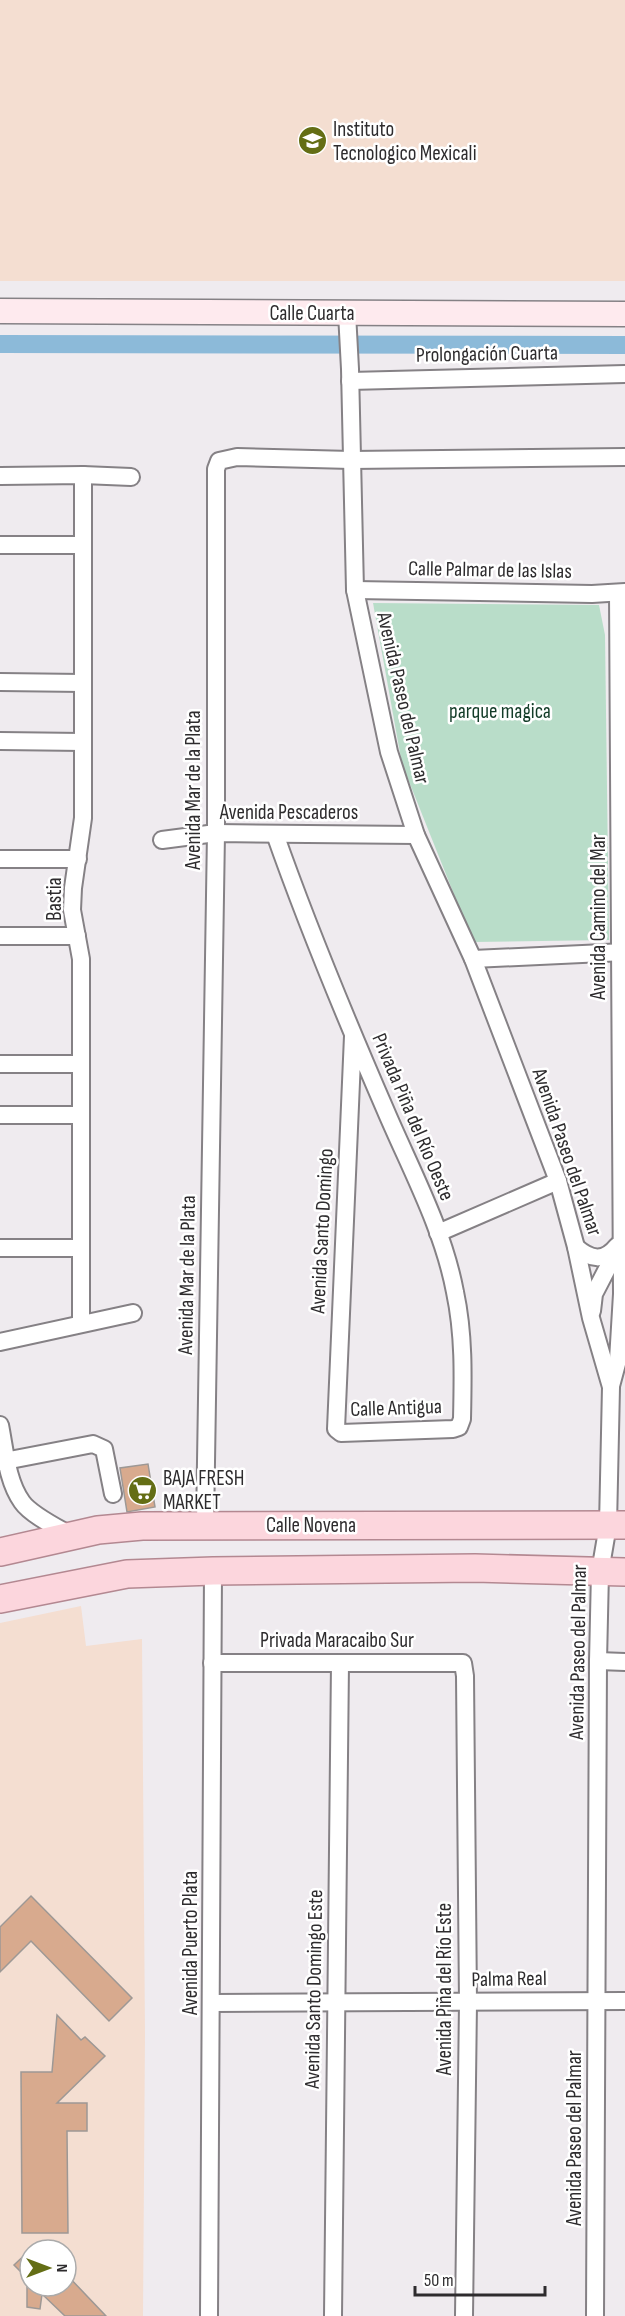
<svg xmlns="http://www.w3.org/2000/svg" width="625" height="2316" viewBox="0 0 625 2316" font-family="'Sofia Sans Condensed',sans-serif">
	<rect width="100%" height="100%" fill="#efebef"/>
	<g fill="#f4ded1" fill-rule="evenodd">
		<rect x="0" y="0" width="625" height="281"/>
		<path d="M81,1606L86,1646L142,1639L145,2034L143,2316H0V1623ZM30,2250H66V2286H30Z"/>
	</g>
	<path fill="#b9ddc9" d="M373,603L599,605L605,635L609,940L473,942L402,764Z"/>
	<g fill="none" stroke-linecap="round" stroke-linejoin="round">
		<path stroke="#8cbad9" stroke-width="18" d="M0,344L625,345"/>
	</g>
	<g fill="#d8aa8e" stroke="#9d9895" stroke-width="1.5">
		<path d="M148,1464L155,1507L127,1512L120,1468Z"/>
		<path d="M31,1896L132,1998L109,2021L31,1941L0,1972V1927Z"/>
		<path d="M57,2015L81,2040L85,2037L105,2056L57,2103H87V2131H67L68,2233H22L21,2072H52Z"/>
		<path d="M30,2250V2281L14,2265Z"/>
		<path d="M66,2274L106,2316H65L42,2294L40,2309L27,2307V2286H66Z"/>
	</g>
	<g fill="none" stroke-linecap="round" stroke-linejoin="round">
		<defs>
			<g id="street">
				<path d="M347,313L350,369L355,590L389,752L416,835L473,959L558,1181L576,1247L591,1318L611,1387L608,1525L600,1572L598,1661L595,2316"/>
				<path d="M350,381L625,374"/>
				<path d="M0,476L83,475L131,477"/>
				<path d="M0,545H83"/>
				<path d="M355,590L592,594L625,592"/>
				<path d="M0,682L83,683"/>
				<path d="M0,741L83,742"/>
				<path d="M275,834C308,928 346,1019 385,1109C410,1168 443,1228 455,1292C464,1334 463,1376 462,1419L459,1427L453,1429L341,1433L336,1429L353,1036"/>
				<path d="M162,840L216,833L416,835"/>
				<path d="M0,859H78"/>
				<path d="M0,936H77"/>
				<path d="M473,959L625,952"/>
				<path d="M0,1064H80"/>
				<path d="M0,1115H80"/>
				<path d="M438,1233L558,1181"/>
				<path d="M576,1247C591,1260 604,1262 617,1246"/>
				<path d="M0,1248H80"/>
				<path d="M592,1311L594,1294L620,1244"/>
				<path d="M81,1323V959L72,910L73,888L83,818V475"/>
				<path d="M0,1342L133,1313"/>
				<path d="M611,1386L618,1360L622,1294L618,593"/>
				<path d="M0,1425C5,1450 7,1481 22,1502C31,1515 58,1528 72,1536"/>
				<path d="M0,1462L93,1444L104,1449L113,1494"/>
				<path d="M205,1525L216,833V469L219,461L237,457L351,460L625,457"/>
				<path d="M598,1661L625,1662"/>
				<path d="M212,1663H463L465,1676L468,2003L464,2316"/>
				<path d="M213,2003L625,2001"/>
				<path d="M209,2316L213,1571"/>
				<path d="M333,2316L340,1663"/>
			</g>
			<path id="secondary" d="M0,311L625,314"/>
			<g id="primary">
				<path d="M0,1552L98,1530L142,1526L625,1525"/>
				<path d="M0,1599L127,1574L213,1571L475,1568L625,1572"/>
			</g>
		</defs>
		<use href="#street" stroke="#858185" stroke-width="20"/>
		<use href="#secondary" stroke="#858185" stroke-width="27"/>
		<use href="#primary" stroke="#b38891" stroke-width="30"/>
		<use href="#street" stroke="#fff" stroke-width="16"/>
		<use href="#secondary" stroke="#feeaee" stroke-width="24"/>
		<use href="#primary" stroke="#fcd6dd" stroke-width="27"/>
	</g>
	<defs>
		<symbol id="university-disc" viewBox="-11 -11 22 22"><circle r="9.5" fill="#646e15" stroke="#fff"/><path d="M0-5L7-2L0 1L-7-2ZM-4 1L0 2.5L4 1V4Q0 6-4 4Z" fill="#fff"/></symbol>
		<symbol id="supermarket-disc" viewBox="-11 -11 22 22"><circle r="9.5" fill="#646e15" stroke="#fff"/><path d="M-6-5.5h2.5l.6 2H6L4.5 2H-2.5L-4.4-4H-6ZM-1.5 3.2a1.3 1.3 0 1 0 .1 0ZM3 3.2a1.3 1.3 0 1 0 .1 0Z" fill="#fff"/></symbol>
	</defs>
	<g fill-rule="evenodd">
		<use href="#university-disc" x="296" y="124" width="33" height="33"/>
		<use href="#supermarket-disc" x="126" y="1474" width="33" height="33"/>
	</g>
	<g text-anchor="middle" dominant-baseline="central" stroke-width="5" stroke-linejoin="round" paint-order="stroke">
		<g font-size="21" fill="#2e2c2e" stroke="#fff" text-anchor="start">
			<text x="333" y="129">Instituto<tspan x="333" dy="24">Tecnologico Mexicali</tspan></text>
			<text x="163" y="1478">BAJA FRESH<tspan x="163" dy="24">MARKET</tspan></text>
		</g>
		<g font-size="21" fill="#2e2c2e" stroke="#fff">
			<text x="312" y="313">Calle Cuarta</text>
			<text transform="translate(487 354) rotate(-1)">Prolongación Cuarta</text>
			<text transform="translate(490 570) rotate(1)">Calle Palmar de las Islas</text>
			<text transform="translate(403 698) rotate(77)">Avenida Paseo del Palmar</text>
			<text transform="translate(193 790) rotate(-90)">Avenida Mar de la Plata</text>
			<text x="289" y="812">Avenida Pescaderos</text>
			<text transform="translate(54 899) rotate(-90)">Bastia</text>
			<text transform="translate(598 917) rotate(-90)">Avenida Camino del Mar</text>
			<text transform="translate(413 1117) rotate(67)">Privada Piña del Río Oeste</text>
			<text transform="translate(567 1152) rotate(71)">Avenida Paseo del Palmar</text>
			<text transform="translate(322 1231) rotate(-87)">Avenida Santo Domingo</text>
			<text transform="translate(187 1275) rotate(-89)">Avenida Mar de la Plata</text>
			<text transform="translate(396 1408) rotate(-2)">Calle Antigua</text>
			<text x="311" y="1525">Calle Novena</text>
			<text x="337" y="1640">Privada Maracaibo Sur</text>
			<text transform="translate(578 1652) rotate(-89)">Avenida Paseo del Palmar</text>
			<text transform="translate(190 1943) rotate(-90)">Avenida Puerto Plata</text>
			<text transform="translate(509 1979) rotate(-1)">Palma Real</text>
			<text transform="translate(314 1989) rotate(-89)">Avenida Santo Domingo Este</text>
			<text transform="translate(444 1989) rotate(-90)">Avenida Piña del Río Este</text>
			<text transform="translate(574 2138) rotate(-90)">Avenida Paseo del Palmar</text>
		</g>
		<g font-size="21" fill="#133c28" stroke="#fff">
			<text x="500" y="711">parque magica</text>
		</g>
	</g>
	<g transform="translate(48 2268) rotate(90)"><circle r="28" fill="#ffffff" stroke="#ababab" stroke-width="1.5"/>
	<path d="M0-4.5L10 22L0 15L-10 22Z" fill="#646e15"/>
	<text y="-9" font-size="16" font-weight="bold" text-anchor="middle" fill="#2e2c2e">N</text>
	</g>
	<path d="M415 2286v9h130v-9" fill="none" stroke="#2e2c2e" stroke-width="3"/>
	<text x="424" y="2286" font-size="18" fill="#2e2c2e" stroke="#ffffff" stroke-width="4.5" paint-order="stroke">50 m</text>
</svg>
